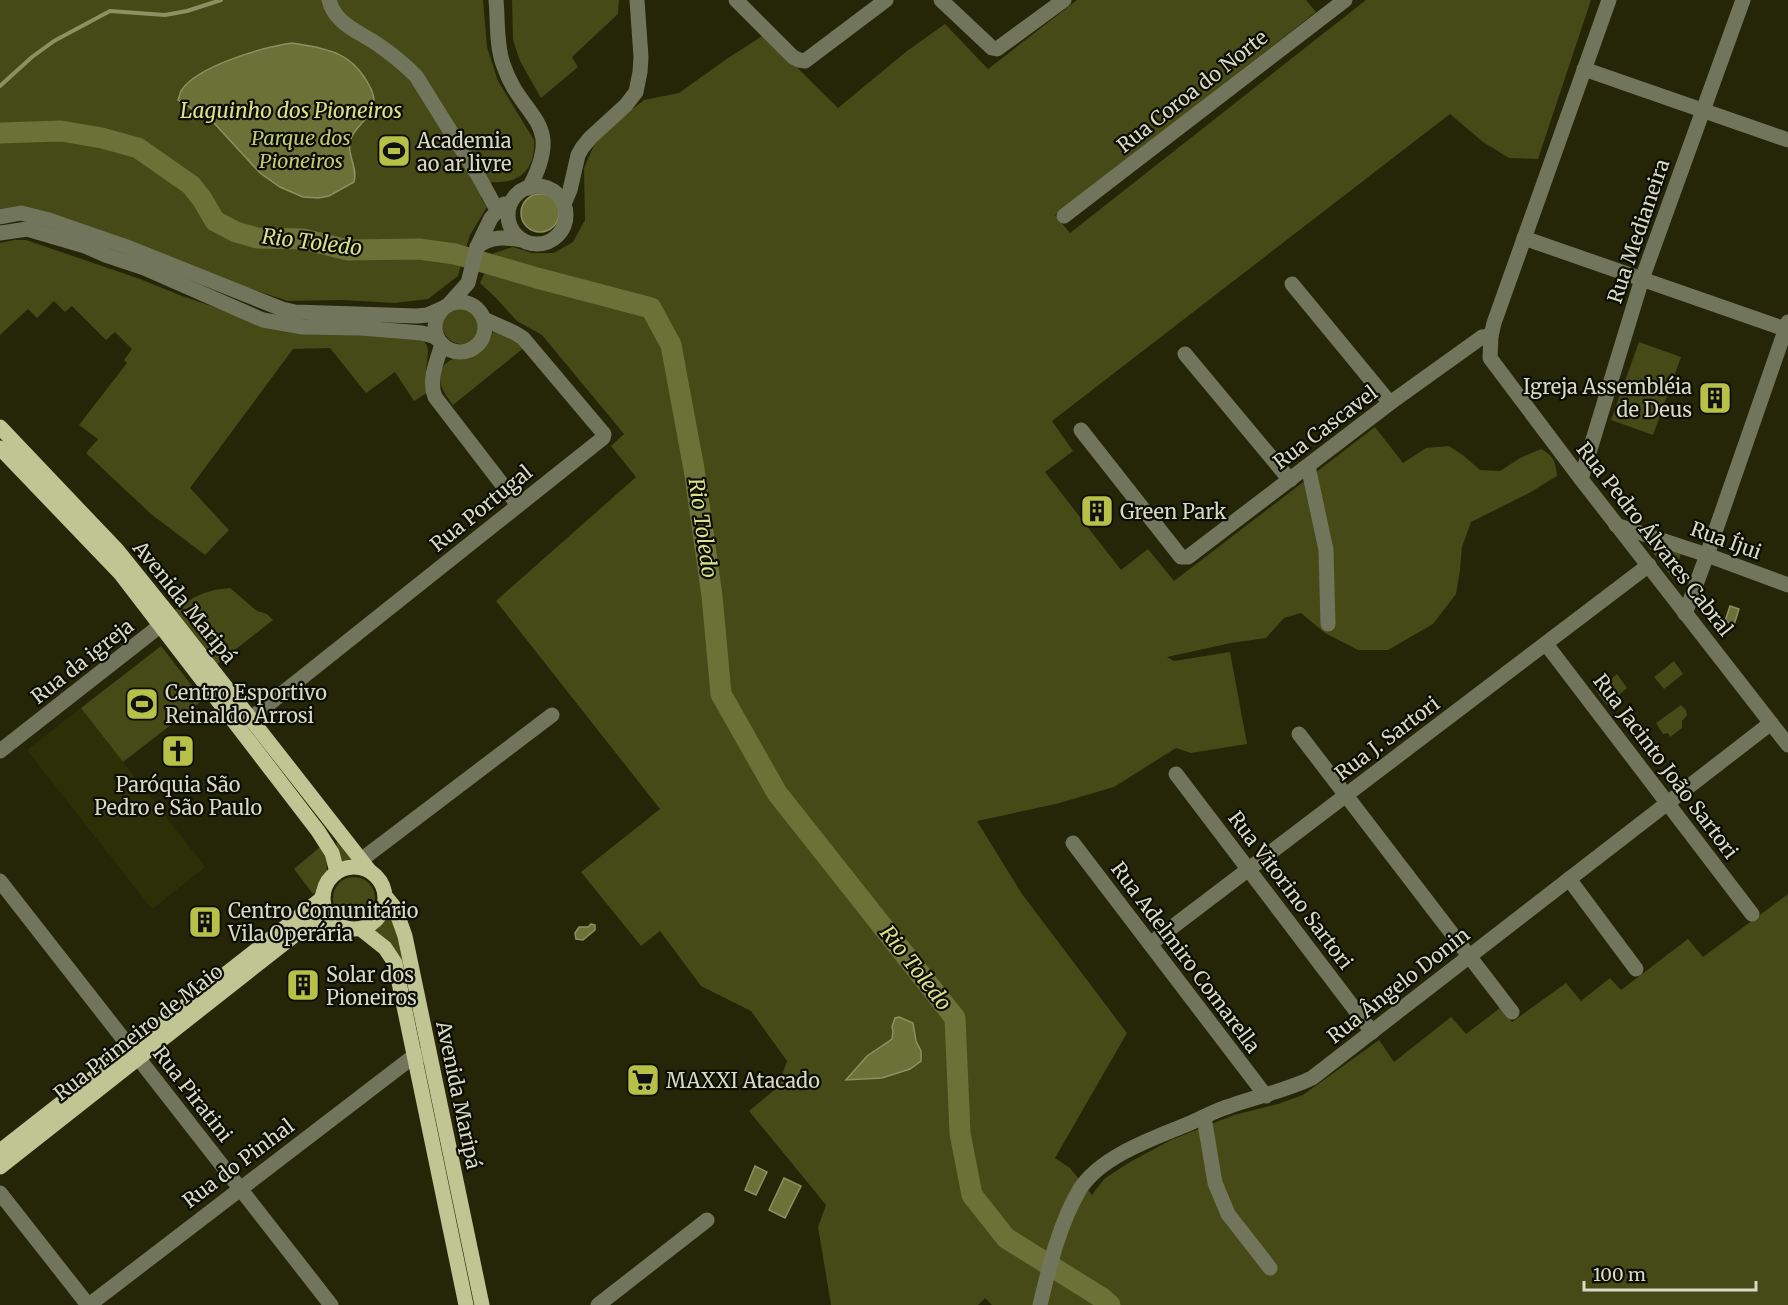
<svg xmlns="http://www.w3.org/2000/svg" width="1788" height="1305" viewBox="0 0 1788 1305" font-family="Merriweather,serif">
	<rect width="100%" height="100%" fill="#242607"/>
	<path fill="#2d3007" d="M81,708L205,867L152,909L27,750Z"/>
	<g fill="#464a16">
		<path d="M0,0H483L487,47L498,81L534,140C536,169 520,184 492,182L481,198L487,207L470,235L458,276L428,299L395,303L342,300L288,301L243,286L0,214Z"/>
		<path d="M512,0H619L618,14L572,57L578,67L541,98L520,61L513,40Z"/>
		<path d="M1077,0H1306L1316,12L1055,215L1070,233L1366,0H1591L1538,159L1509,158L1483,142L1450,114L1052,421L1073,451L1045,472L1121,570L1148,549L1174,581L1375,427L1403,463L1426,448L1449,446L1464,456L1480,470L1500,471L1520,458L1541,449C1554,456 1556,463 1557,476L1531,492L1471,522L1462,547L1460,570L1456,594L1433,624L1388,650H1358L1325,633L1301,613L1284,618L1266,638L1231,643L1167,657L1174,661L1230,652L1247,744L1191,753L1176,748L1114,787L1056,804L977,821L1022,894L1127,1033L1055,1158L1070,1168L1092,1195L1104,1179L1130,1162L1171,1140L1234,1115L1278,1104L1303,1095L1379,1040L1394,1062L1451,1017L1466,1034L1500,1008L1512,1022L1566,983L1581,1001L1610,978L1621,990L1688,939L1703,957L1788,894V1305H992L985,1298L978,1305H831L818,1227L826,1205L749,1111L778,1087L787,1061L751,1011L701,986L660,931L641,946L581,872L660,809L496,601L636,477L611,446L624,434L542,335L517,321L495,297L480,283L494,253L513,247L532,253H554L573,242L585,220L584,168L596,141L615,123L644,100L679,93L728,58L764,35L838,108L907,51L945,24L988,69Z"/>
		<path d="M14,240H26L140,279L182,296L276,328L414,337C423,340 427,341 428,351L425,384L427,393L414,401L395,372L366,393L330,348L293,349L190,488L229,530L205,555L151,514L86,453L98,439L79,425L127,363L124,360L132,349L115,332L106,340L72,306L65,312L54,301L37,318L28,309L0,335V243Z"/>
		<circle cx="462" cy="324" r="20"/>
		<path d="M494,326L526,346L453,405C443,393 431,373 449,361C467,349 491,355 494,326Z"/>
		<path d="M1639,342L1681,357L1653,435L1611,420Z"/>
		<path d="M1640,536L1682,550L1673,579Z"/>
		<path d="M230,588L257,611L267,614L273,620L217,664L175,610C195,596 205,590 230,588Z"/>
		<path d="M161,646L203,700L123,762L81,708Z"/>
		<path d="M1674,661L1683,674L1664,689L1654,677Z"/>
		<path d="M1617,674L1627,688L1607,705L1596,691Z"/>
		<path d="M1681,705L1686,710L1687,715L1682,721V728L1670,737L1668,733L1663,734L1656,723Z"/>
		<path d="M339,841L356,864L343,866L336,843Z"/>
		<path d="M320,847C331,864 329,882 313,894L294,869Z"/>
		<circle cx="354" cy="898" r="21"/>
		<path d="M389,909L400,938L406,970H402L371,930L384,919Z"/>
	</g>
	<g fill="#6c7137" stroke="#8c9062" stroke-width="1.5">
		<path d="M292,43C327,49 351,51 369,85C373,92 376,99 373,107C368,121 354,127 350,141C347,156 358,167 354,182L329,196L318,198L303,197L280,187L260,173L214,123L178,100C179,97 180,94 181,91C196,66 264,47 292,43Z"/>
		<circle cx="540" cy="213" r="19"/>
		<path d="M1730,606L1739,609L1734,625L1725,621Z"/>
		<path d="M591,924L595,925V930L583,940L576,939L575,933L579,927H588Z"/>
		<path d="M899,1017L913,1023L916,1041L921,1051V1061L910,1069L882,1078L846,1080L867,1056L892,1039L893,1032L892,1027L895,1018Z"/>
		<path d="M755,1166L767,1172L756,1195L745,1190Z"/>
		<path d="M784,1178L801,1186L785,1218L769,1210Z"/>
	</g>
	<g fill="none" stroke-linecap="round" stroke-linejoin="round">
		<path stroke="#8c9062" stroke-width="4" d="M0,86L32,57L54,41L110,11L165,15L187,11L221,0"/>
		<path stroke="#6c7137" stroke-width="21" d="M0,133L61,131L102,138L138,148L191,185L202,199L215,221L236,232L257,238L303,239L348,250L419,249L455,254L537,278L651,308L671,345L694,469L712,596L721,694L777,793L955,1018L960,1133L972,1195L1006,1238L1102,1298L1110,1305"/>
		<g stroke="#71755c" stroke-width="15">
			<path d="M329,0C335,25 361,32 380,46C393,55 405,65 416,76L479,177L497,210"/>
			<path d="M496,0C498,20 496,44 503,64C521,120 566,119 529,188"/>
			<path d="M736,0L793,57L799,60L805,61L886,0"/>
			<path d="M941,0L992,48L997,49L1064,0"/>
			<path d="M1609,0L1494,323L1491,336L1490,358L1581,479L1788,745"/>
			<path d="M1584,69L1788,140"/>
			<circle cx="537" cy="215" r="29"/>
			<path d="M564,204L570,190L578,155L582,148L590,138L626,105L636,92L640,72L641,57L637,0"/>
			<path d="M1064,216L1345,0"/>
			<path d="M0,217L21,213L49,220L127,247L282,309L295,312L417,316L427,315L443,308"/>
			<path d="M0,233L27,229L85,246L108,256L144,268L263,320L303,327L361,328L422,333L433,336L438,339"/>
			<path d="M1524,238L1788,330"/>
			<path d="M477,247C490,236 505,237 522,240"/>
			<path d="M1292,284L1390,403"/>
			<circle cx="460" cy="327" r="25"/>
			<path d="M450,303L468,283L477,247L491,218L504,204"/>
			<path d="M442,344C437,362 428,379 435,397L518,505"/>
			<path d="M1185,354L1290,480"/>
			<path d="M1081,430L1181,557H1188L1390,403L1482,337L1491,336"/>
			<path d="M1308,466L1326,550L1328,624"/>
			<path d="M1581,479L1642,279L1743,0"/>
			<path d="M1616,525L1707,555L1788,585"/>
			<path d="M1685,614L1707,555L1788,322"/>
			<path d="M1546,644L1752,914"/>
			<path d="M250,719L603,438L604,434L523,338L515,333L484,319"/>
			<path d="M1299,734L1512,1012"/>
			<path d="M0,751L161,625"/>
			<path d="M1176,774L1372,1032"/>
			<path d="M1073,843L1266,1096"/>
			<path d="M361,860L552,715"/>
			<path d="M1569,879L1636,969"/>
			<path d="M0,881L331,1305"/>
			<path d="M1150,944L1649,565"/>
			<path d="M1204,1117L1215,1183L1228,1214L1270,1268"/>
			<path d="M0,1193L88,1305"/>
			<path d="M89,1305L414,1056L427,1055"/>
			<path d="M598,1305L707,1220"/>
			<path d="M1040,1305C1049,1267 1060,1222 1080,1189C1101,1156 1154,1138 1188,1124C1202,1118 1216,1110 1230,1106C1258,1096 1285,1091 1312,1078L1771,723"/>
		</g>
		<g stroke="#c0c693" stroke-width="15">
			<path d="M0,427L117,550L171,617L369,870"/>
			<path d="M0,448L120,573L318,831L332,853L337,872"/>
			<circle cx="354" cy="898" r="31"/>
			<path d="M386,897L395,908L405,936L482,1305"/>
			<path d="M361,929L385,948L395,963L466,1305"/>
			<path d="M0,1151L315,904L321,899L323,894"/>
			<path d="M0,1167L301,930L318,924L337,925"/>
		</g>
	</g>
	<defs>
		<symbol id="stadium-square" viewBox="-11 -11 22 22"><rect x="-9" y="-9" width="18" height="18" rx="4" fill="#b7c147" stroke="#0d0e03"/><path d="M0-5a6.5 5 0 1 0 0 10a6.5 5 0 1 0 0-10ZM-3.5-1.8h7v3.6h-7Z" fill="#111"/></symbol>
		<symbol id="building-square" viewBox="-11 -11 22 22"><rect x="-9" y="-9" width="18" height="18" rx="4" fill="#b7c147" stroke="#0d0e03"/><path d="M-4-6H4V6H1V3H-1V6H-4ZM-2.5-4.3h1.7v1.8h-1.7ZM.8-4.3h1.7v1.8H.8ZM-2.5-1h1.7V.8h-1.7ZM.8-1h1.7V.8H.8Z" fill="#111"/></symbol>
		<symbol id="church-square" viewBox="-11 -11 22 22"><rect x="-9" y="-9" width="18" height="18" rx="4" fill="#b7c147" stroke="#0d0e03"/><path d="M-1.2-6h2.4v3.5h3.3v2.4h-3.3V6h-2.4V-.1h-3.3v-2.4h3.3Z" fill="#111"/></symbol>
		<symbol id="supermarket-square" viewBox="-11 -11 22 22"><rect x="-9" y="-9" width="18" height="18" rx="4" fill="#b7c147" stroke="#0d0e03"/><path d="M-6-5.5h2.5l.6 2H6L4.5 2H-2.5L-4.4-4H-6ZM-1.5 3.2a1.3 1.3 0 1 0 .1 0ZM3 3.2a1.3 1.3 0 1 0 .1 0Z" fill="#111"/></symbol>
	</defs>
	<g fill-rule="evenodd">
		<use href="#stadium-square" x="375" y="132" width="38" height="38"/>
		<use href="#building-square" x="1696" y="379" width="38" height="38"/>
		<use href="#building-square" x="1078" y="492" width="38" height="38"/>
		<use href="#stadium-square" x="123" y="685" width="38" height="38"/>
		<use href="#church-square" x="159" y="732" width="38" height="38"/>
		<use href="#building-square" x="186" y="903" width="38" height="38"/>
		<use href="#building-square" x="284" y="966" width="38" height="38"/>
		<use href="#supermarket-square" x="624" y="1061" width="38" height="38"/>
	</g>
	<g text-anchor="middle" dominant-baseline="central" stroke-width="4.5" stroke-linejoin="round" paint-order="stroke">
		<g font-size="20" fill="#d8dac8" stroke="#0d0e03">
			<text transform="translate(1192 91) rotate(-38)">Rua Coroa do Norte</text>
			<text transform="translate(1638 231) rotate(-71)">Rua Medianeira</text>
			<text transform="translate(1325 427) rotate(-37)">Rua Cascavel</text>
			<text transform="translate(481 508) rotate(-39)">Rua Portugal</text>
			<text transform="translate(1655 539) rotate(52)">Rua Pedro Álvares Cabral</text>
			<text transform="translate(1726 540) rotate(20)">Rua Íjui</text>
			<text transform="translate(185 602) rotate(51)">Avenida Maripá</text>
			<text transform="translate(82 661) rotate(-38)">Rua da igreja</text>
			<text transform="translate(1387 738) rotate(-37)">Rua J. Sartori</text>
			<text transform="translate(1666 766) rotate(53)">Rua Jacinto João Sartori</text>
			<text transform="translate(1291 890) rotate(53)">Rua Vitorino Sartori</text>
			<text transform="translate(1186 957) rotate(53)">Rua Adelmiro Comarella</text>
			<text transform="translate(1398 985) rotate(-38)">Rua Ângelo Donin</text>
			<text transform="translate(138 1032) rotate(-38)">Rua Primeiro de Maio</text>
			<text transform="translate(193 1094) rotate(52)">Rua Piratini</text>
			<text transform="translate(459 1095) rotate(78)">Avenida Maripá</text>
			<text transform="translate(238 1163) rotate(-37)">Rua do Pinhal</text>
		</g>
		<g font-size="20" font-style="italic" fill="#c3cb75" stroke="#0d0e03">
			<text x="301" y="137">Parque dos<tspan x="301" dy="23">Pioneiros</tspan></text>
		</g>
		<g font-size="20" fill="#d8dac8" stroke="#0d0e03" text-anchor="start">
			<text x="417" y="140">Academia<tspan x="417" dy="23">ao ar livre</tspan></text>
			<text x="1692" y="386" text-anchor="end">Igreja Assembléia<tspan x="1692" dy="23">de Deus</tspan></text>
			<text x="1120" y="511">Green Park</text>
			<text x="165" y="692">Centro Esportivo<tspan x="165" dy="23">Reinaldo Arrosi</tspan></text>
			<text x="178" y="784" text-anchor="middle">Paróquia São<tspan x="178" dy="23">Pedro e São Paulo</tspan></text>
			<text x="228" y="910">Centro Comunitário<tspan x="228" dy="23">Vila Operária</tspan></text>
			<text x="326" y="974">Solar dos<tspan x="326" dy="23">Pioneiros</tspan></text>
			<text x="666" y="1080">MAXXI Atacado</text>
		</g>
		<g font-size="21" font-style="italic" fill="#dae28b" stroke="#0d0e03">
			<text x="291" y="110">Laguinho dos Pioneiros</text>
			<text transform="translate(312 242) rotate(7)">Rio Toledo</text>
			<text transform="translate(703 528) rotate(82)">Rio Toledo</text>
			<text transform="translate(916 968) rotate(52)">Rio Toledo</text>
		</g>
	</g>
	<path d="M1584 1281v9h172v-9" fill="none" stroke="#d8dac8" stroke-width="3"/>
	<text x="1593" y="1281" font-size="18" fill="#d8dac8" stroke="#0d0e03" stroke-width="4.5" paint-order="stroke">100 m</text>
</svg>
